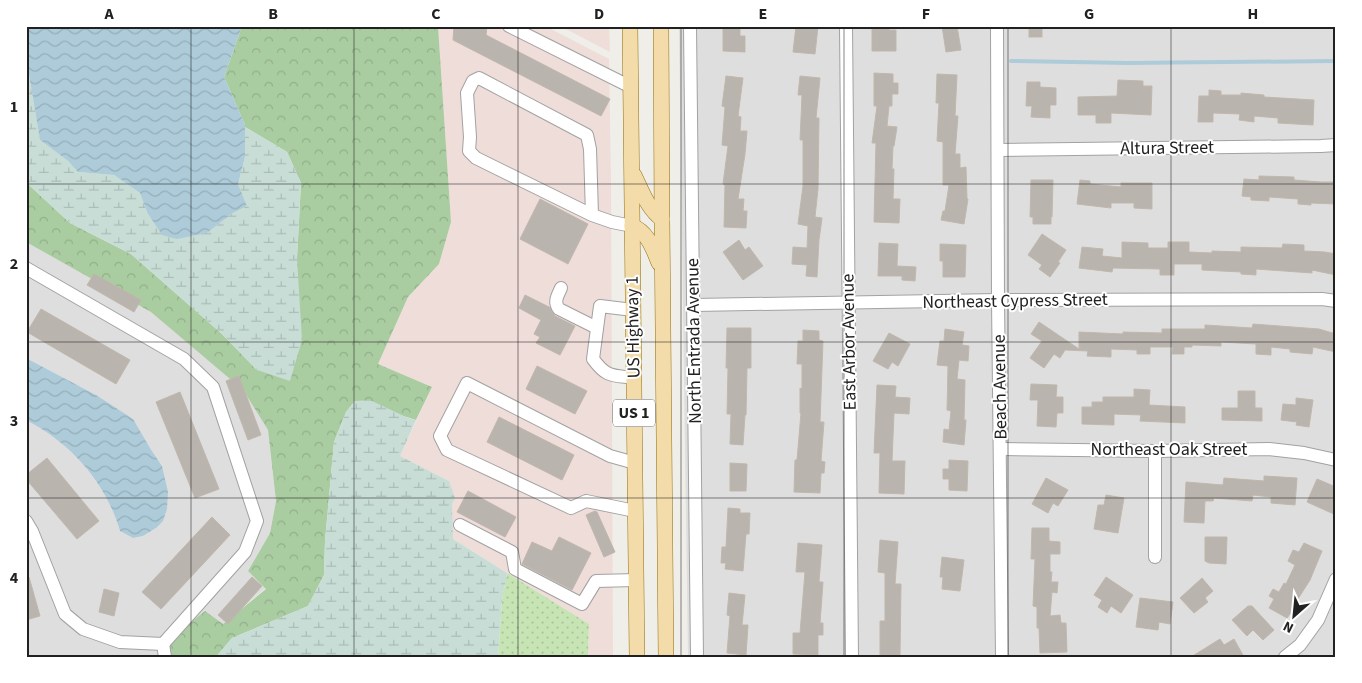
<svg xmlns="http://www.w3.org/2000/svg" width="1362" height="683" viewBox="0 0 1362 683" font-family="'Source Sans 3',sans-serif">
	<defs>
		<pattern id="grass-dots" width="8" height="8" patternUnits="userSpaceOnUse" patternTransform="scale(1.25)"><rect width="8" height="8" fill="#c7e5b4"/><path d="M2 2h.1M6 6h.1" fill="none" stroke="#abc49a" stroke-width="1.8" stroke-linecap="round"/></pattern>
		<pattern id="forest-crowns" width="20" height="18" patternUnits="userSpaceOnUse" patternTransform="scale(1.25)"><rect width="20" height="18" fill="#aacca1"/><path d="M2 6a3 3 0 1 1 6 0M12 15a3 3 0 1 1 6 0" fill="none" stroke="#92af8a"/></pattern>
		<pattern id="wetland-marsh" width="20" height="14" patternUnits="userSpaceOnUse" patternTransform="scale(1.25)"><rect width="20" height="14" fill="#c7ddd5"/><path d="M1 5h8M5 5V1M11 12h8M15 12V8" fill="none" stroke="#abbdb7"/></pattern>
		<pattern id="water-waves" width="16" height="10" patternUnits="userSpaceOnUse" patternTransform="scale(1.25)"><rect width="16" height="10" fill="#adcbd9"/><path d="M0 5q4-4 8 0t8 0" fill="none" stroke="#95aeba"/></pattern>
	</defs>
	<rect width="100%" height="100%" fill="#f0eee8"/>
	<g fill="#dfdede">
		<path d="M679,26H1336V657H688Z"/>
		<path d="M26,242L151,311L243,390L268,430L276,501L270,533L248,571L266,588L223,624L167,657H26L28,644L26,640V420L42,428L58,439L84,465L103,491L116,516L120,531L133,538L143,536L156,528L162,466L150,448L96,395L26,358Z"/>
	</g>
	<g fill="#efddda">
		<path d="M438,26H545L609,59L611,179L613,657H588L589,624L453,539L449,481L400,456L432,387L378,364L408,297L439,264L451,222Z"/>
		<path d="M560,26H609L610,52Z"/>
	</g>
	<path fill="url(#grass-dots)" d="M507,573L589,624L588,657H498L502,600Z"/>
	<path fill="url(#forest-crowns)" d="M242,26H438L451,222L439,264L408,297L378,364L432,387L416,420L355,401L346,412L334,442L325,541L324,575L308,606L232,638L216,657H167C171,636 190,623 205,611L223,624L266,589L248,571L270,533L276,501L268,430L243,390L151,312L26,242V177L28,184L70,223L131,254L222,334L257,370L297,258L301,183L287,152L245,127V125L224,77Z"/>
	<g fill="url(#wetland-marsh)">
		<path d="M26,57L40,140L68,161L78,172L114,175L140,193L147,212L207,233L233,213L247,206L238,184L245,157V127L287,152L301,183L297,258L302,340L290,381L257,370L222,334L131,254L70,223L28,184L26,177Z"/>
		<path d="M370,400L408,418L416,420L400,456L449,481L455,498L452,504L453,539L507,573L502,600L498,657H216L232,638L308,606L324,575L325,541L334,442L346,412L355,401Z"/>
	</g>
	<g fill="url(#water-waves)">
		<path d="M26,26H242L224,77L245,125V157L238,184L247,206L233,213L207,233L177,239L162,235L147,212L140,193L114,175L78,172L68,161L40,140L26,57Z"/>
		<path d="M26,358L96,395L133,419L150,448L162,466L168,492L167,509L163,521L156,528L143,536L133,538L120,531C107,484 70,442 26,420Z"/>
	</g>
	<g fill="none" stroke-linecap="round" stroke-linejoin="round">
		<path stroke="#adcbd9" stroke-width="4" d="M1011,61L1128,63L1336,61"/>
	</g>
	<g fill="#bab4ae" stroke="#c1b7ac">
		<path d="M454,26H487L486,35L610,99L601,116L453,40Z"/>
		<path d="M723,26H740V36H745V52L723,51Z"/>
		<path d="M796,26H818L815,54L793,52Z"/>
		<path d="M872,26H889V30H896V51H872Z"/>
		<path d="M942,26H957L961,50L946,52Z"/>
		<rect x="1029" y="26" width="13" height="11"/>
		<path d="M874,73L893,74V83H898V94H892V106H889L887,126L897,127L894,146H893L892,169H894L893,199H900L899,223L874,222L876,143H872L877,106H874Z"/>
		<path d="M937,74L957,75L955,116H958L955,154H960V168L966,167L967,199H968L964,224L941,220L943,211H945L949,185H943V142L937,141L939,103H936Z"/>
		<path d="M726,76L743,78L738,116L741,117L740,131H747L745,154L738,199H744L743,211H747L746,228L724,227L725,185L723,184L728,146L722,145L725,107L722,106Z"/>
		<path d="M800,76L820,78L816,118H819L818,189L815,217L822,218L819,240L817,277L806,276L807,265L792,264L793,247L807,248L808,226L798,224L803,186V140H800L802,95H798Z"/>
		<path d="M1118,80L1143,81V86H1152L1151,115L1111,113V123H1096V115H1078V97L1117,96Z"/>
		<path d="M1027,82H1040V87L1056,88V105H1050V118L1031,117L1032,106H1026Z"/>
		<path d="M1209,90L1221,91V95H1241V93L1264,95V97L1314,100L1313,125L1278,123V118L1254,116V122L1239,120L1240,114L1213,113V122H1198L1199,96H1209Z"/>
		<path d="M1259,176L1294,177V180L1321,182H1336V204L1311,203V205L1298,204V199L1269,197V201L1251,200V197L1242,196L1244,179L1259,180Z"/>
		<path d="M1031,180H1053L1052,217H1051V224H1033V217H1030Z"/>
		<path d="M1080,180L1090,181V184L1121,187V183H1152V209L1134,208V203H1111V208L1077,204Z"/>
		<path d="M540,199L588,224L568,264L520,239Z"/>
		<path d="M1042,234L1066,250L1058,262L1060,263L1050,277L1039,269L1042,265L1028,255Z"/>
		<path d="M739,240L745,250L749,247L763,266L743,280L723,252Z"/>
		<path d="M1122,242L1148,243V248H1168V242H1189V252L1212,253V251L1241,252V247L1282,248L1283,244L1304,245V251L1325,252L1336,254V275L1312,270V273L1256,269V275L1241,274V272L1202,270V264H1174V275H1160V269L1113,268L1112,272L1079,268L1082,247L1103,249L1102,256L1122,258Z"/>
		<path d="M879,243L898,244L897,266L916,267L915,281L902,280V276H878Z"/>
		<path d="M940,244L966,245L965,277H943V261H940Z"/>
		<path d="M94,274L141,300L134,312L87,285Z"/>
		<path d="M525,295L549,307L555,316L575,326L560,355L536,343L540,337L534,334L541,320L519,308Z"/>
		<path d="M41,309L130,360L116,384L27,332Z"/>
		<path d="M1039,322L1079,349V332L1123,334V332L1162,333V329H1205V325L1252,328L1253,324L1319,329L1336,334V352L1313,347L1312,354L1290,352V349L1271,347V355L1256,354V344L1221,342V346L1192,345V347H1184V354H1172L1173,347H1150V354H1137V350L1111,349V357L1087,356L1088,351L1065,350L1060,358L1054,354L1044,368L1030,358L1042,341L1031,334Z"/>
		<path d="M727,328H751V368H747L746,415H745L743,445L730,444L731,414H727L728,368H726Z"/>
		<path d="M945,329L964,332L962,345L969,346L968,361L959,360L957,379L965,380L964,420H966L964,445L943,442L944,429L949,430L951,411L947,410L948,366L937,365L940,341H944Z"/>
		<path d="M803,330L819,331V340L823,341L820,422H824L821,461L825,462L824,473H821L820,493L794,492L795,460H797L801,413H800V388L802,389V364H797L798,341H803Z"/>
		<path d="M889,333L910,344L898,366L892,362L888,369L873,361Z"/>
		<path d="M537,366L587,391L575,414L526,389Z"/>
		<path d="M239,376L261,435L248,440L226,381Z"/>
		<path d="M1031,384L1057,385L1056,397H1063V413H1057L1056,427L1037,426L1038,400H1030Z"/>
		<path d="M877,385L896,386L895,397L910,398L909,414L894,413L892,461H905L904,494L879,493L880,453H874Z"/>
		<path d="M1134,389L1150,390L1149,405L1185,407V423L1140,421L1141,415L1114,414V425L1082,424V407H1092V402H1103V397H1134Z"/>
		<path d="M1238,391H1255V408H1262V421L1222,420V408H1238Z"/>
		<path d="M180,392L219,489L195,498L156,402Z"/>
		<path d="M1296,398L1313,400L1309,427L1296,425L1297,422L1281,420L1283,404L1296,405Z"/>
		<path d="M499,417L574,455L562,480L487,442Z"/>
		<path d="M47,458L99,521L77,539L26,479V475Z"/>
		<path d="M949,460L968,461L967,491L949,490V479H943V469H949Z"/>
		<path d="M730,463L747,464L746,491H730Z"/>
		<path d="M1264,476L1297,478L1295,505L1271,503V497L1253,495L1252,501L1214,498L1213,501H1205L1204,523L1184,522L1186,482L1223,485L1224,478L1264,481Z"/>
		<path d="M1046,478L1068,490L1058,506L1053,503L1048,513L1032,504Z"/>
		<path d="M1317,479L1336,487V515L1307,502Z"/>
		<path d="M468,491L516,517L505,537L457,512Z"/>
		<path d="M1106,495L1124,498L1118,533L1094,529L1098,505H1104Z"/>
		<path d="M728,508L740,509V513H750L749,534H746L743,571L725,569L726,563H721L722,547H726Z"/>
		<path d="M595,511L597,512L615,552L604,557L586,515Z"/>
		<path d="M212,517L230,535L161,609L142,592Z"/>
		<path d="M1032,528H1049V541L1060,542V554H1050V572H1052L1051,582H1058L1057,593L1052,592L1050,616L1060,615L1061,623H1066L1067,652L1040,653L1039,628H1037V607L1033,606L1035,559H1031Z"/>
		<path d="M559,537L591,553L572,590L522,564L532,542L552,551Z"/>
		<path d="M1205,537H1227L1226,564L1209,563L1205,561Z"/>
		<path d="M880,540L898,542L895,584H901L900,655H880V621H885V573L878,572Z"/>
		<path d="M798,543L822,545L819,582H823L820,623H823V635H818V655L793,654V633H800L805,572H796Z"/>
		<path d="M1304,543L1322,551L1310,580L1296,602L1298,603L1287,618L1269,608L1274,599L1269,596L1273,589L1279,592L1284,583L1286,584L1295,565L1288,561L1293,550L1299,552Z"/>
		<path d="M942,557L964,560L960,591L942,589L943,577H940Z"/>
		<path d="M29,577L40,616L26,620V578Z"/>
		<path d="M252,577L262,586L228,624L218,615Z"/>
		<path d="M1106,577L1133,595L1121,613L1111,606L1107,613L1098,607L1102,600L1094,595Z"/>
		<path d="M1202,578L1213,591L1205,598L1208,602L1194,613L1180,598Z"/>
		<path d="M104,589L119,593L114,616L99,612Z"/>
		<path d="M729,593L745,595L742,625H748L746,655L727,653L730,616L727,615Z"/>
		<path d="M1140,598L1173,602L1170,624L1159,622L1158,630L1136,627Z"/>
		<path d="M1248,606H1252L1274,630L1263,640L1253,630L1247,636L1232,620Z"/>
		<path d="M1220,639L1224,645L1234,639L1244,657H1191Z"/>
	</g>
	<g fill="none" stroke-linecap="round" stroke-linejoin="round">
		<defs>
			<g id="minor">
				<path d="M509,26L631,87"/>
				<path d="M690,26L697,657"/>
				<path d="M846,26L852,657"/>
				<path d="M997,26L998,300L1002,657"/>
				<path d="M998,150L1321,146L1336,145"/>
				<path d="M592,215L590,149L587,135L479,78L473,81L467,93L470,137L469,151L476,158L592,215L612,222L632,226"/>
				<path d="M26,268L184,359L213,387L257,521L245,552L163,644"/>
				<path d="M561,288C558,295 553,302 559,309L597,328"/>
				<path d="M694,305L998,300L1322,299L1336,301"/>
				<path d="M633,310L600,306L593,359C607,378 612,375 634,378"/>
				<path d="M1000,449L1155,451L1269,449L1304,453L1336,460"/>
				<path d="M1155,451V557"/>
				<path d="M635,463L610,456L467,383L440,436L447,450L571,508L586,501L635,511"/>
				<path d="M26,521L32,531L65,614L83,629L120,642L163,644"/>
				<path d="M460,525L512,552L515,569L582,604L596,581L636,580"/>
				<path d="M163,644L165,657"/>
				<path d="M1285,657L1300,645L1318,620L1336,579"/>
			</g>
			<g id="major">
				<path d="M630,26L637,657"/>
				<path d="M661,26L662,219L666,657"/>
				<path d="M634,175C642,191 647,208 662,219"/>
				<path d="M632,226C648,232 653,249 659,263"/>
			</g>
		</defs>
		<use href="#minor" stroke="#a2a2a2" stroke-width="14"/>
		<use href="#major" stroke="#8f710e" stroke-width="16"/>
		<use href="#minor" stroke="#fff" stroke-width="12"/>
		<use href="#major" stroke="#f4dbaa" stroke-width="15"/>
	</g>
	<path fill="none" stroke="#212121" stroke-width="1" stroke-opacity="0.55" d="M191,26V657M354,26V657M518,26V657M681,26V657M844,26V657M1008,26V657M1171,26V657M26,184H1336M26,342H1336M26,498H1336"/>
	<g text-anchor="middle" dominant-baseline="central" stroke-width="4" stroke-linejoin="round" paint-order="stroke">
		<rect fill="#fff" stroke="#646464" stroke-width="1" x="613" y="399.5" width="42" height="27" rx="4"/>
		<g font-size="16" font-weight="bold" fill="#212121">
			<text x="634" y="413">US 1</text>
		</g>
		<g font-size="18" fill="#212121" stroke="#fff">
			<text transform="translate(1167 148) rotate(-1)">Altura Street</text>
			<text transform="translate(1015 301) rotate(-1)">Northeast Cypress Street</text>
			<text transform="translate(633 327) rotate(-91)">US Highway 1</text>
			<text transform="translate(694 341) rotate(-91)">North Entrada Avenue</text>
			<text transform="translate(849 342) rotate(-91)">East Arbor Avenue</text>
			<text transform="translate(1000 387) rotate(-91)">Beach Avenue</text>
			<text x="1169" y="449">Northeast Oak Street</text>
		</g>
	</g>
	<rect width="1362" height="683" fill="none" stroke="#ffffff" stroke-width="55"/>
	<g transform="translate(1294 616) rotate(207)" stroke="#ffffff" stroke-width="4" paint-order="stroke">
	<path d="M0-4L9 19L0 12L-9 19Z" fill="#212121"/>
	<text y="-8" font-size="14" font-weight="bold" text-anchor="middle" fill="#212121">N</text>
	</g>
	<rect x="28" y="28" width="1306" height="628" fill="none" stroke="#212121" stroke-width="2"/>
	<g font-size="16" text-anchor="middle" font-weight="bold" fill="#212121">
		<text x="109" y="19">A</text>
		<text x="273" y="19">B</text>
		<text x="436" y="19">C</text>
		<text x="599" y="19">D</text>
		<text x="763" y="19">E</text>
		<text x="926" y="19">F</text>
		<text x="1089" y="19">G</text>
		<text x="1253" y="19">H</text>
		<text x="14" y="112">1</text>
		<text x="14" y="269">2</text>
		<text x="14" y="426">3</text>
		<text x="14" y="583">4</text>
	</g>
</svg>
